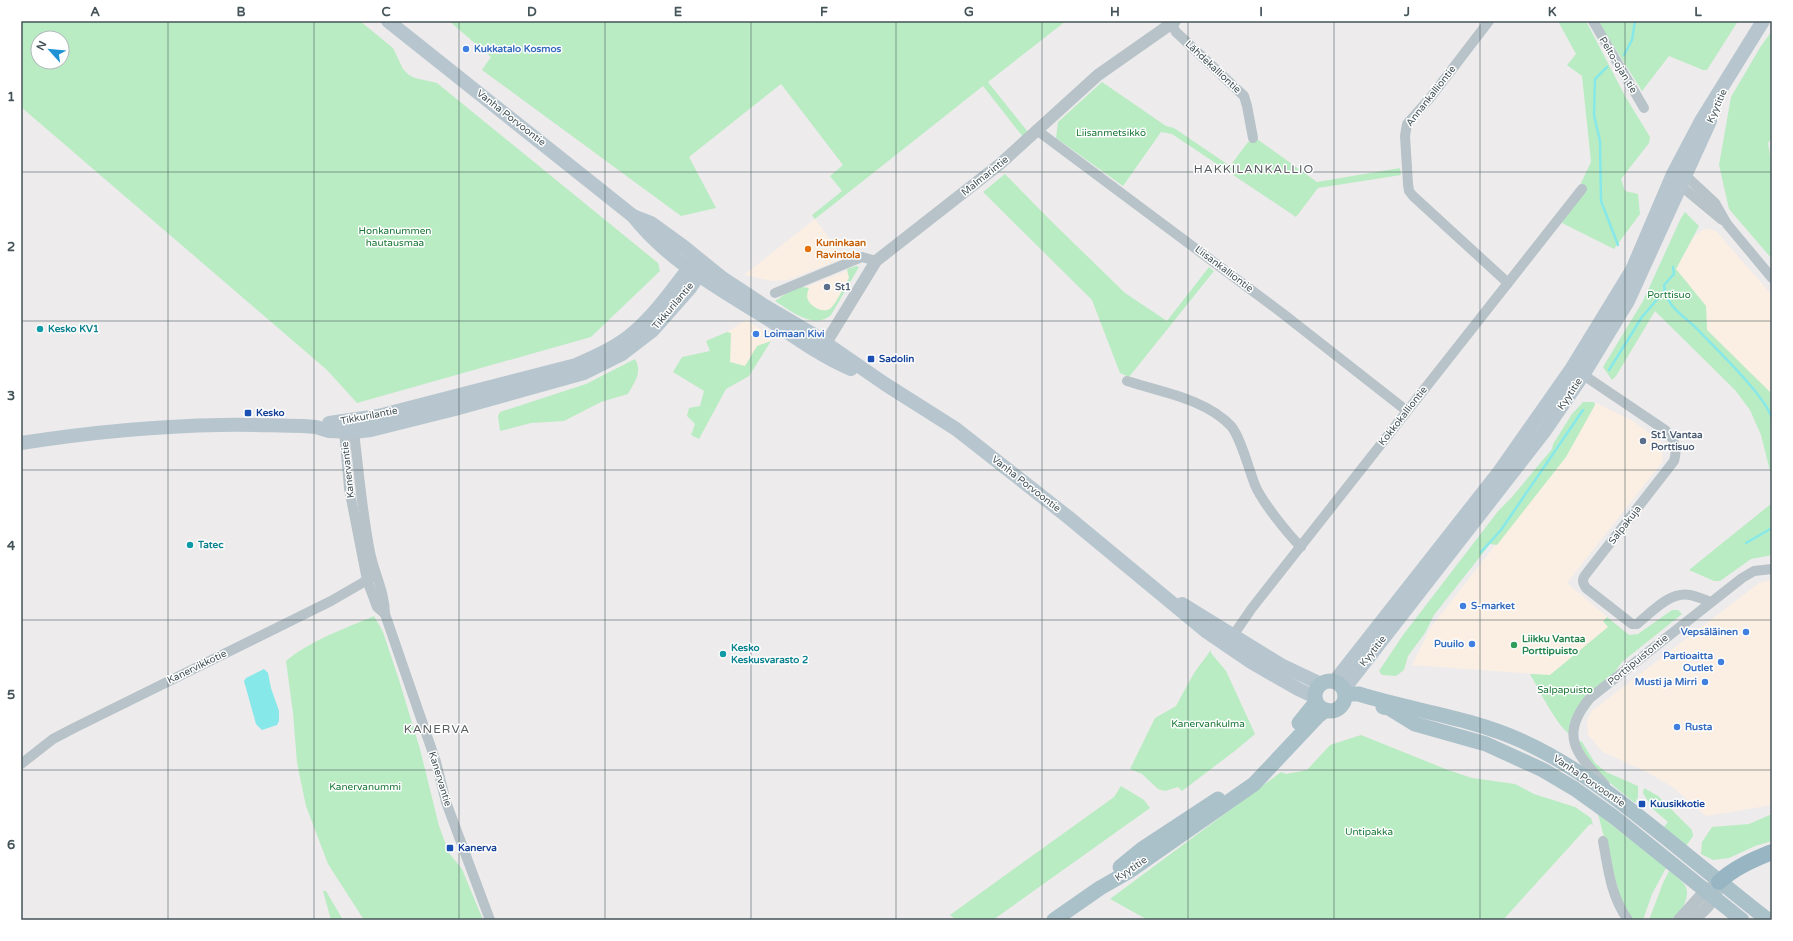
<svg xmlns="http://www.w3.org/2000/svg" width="1793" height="941" viewBox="0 0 1793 941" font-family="'Varela Round',sans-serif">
	<rect width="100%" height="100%" fill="#eeebec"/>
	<g fill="#fbefe3">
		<path d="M815,219L843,258L788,280L773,281L744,275Z"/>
		<path d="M1704,229H1710L1717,232L1772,295V394L1707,330L1706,306L1676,269L1695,235Z"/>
		<path d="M851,269L853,270L830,315L821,318L799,290Z"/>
		<path d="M746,320L768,334L771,341L757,346L745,366L730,362L731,334L727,332Z"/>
		<path d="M1596,403L1633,421L1661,442L1663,461L1567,583L1607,617L1603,621L1608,627L1550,675L1412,665L1431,627L1562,460Z"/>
		<path d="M1772,580V805L1706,816L1674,788L1649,773L1603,752L1588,735L1587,721L1592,710L1598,706L1759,583Z"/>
	</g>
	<g fill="#b9ecc3" fill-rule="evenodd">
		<path d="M21,21H360L393,48L403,69L409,75L415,78L437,83L658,263L660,271L591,337L357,403L327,370L21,107ZM38,38H62V62H38Z"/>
		<path d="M449,21H1066L988,82L1028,132L1023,137L983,86L815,219L812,215L842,191L830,176L843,165L781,84L689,157L716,208L681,216L482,70L491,57Z"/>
		<path d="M1558,21H1586L1625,96L1650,137L1649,143L1621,179L1625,191L1638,194L1640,214L1614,249L1562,223L1591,162L1582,76L1567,65L1576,54Z"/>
		<path d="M1598,21H1738L1707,70H1703L1669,56L1642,91Z"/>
		<path d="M1772,31V137L1768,143L1772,168V259L1729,209L1719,165L1731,97L1761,46Z"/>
		<path d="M1102,82L1166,126L1174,128L1230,166L1248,142L1257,139L1317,182L1400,168L1401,175L1318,188L1296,217L1172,134L1161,132L1123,186L1056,138L1058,122Z"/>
		<path d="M1005,174L1048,218L1125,293L1167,321L1209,267L1214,271L1129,377L1120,373L1092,300L983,192Z"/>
		<path d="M1685,212L1699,226L1676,269L1706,306L1707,330L1772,394V479L1761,435L1750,410L1735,390L1655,311L1616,376L1612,380L1603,367L1643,301L1681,218Z"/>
		<path d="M856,266L859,267L831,315C814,330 791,311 775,301L797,286L809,288C808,291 806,296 808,300C811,307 824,314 831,308C837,302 844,286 849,278L847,269Z"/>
		<path d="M727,332L731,333L730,362L745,366L757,346L771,341L749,376L726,389L699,439L691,435L695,424L687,416L689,408L700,406L704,391L673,372L682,357L710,351L706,341Z"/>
		<path d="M635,359C643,372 634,383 628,394L601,402L564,421L531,423L500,431L498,416L500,412L586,384Z"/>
		<path d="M1583,402H1594L1595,405L1566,457L1497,545L1490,544L1434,615L1425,633L1408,656L1404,670L1396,676L1382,675L1379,671L1403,635L1499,510L1512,497L1552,449L1553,444L1572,414Z"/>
		<path d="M1772,503V555L1751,559L1720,581H1714L1689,570Z"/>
		<path d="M1672,610H1678L1682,614L1622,662L1570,734C1560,731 1536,685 1530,674L1550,675L1608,627L1603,621L1607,617L1629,635L1638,634Z"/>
		<path d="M374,616L383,632L399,680L420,749L439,826L449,853L462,869L483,920H364L328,864L306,806L297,763L293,713L286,661C311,640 344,629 374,616Z"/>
		<path d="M1211,650V653L1226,671L1255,734L1236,750L1182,791L1178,787L1165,791L1158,789L1142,774L1130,769L1155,718L1176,706L1194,673Z"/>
		<path d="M1361,735L1448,770L1472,778L1515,784L1534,794L1575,807L1591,818L1593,825L1590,824L1503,920H1148L1110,899L1281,772L1286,774L1307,770L1330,745Z"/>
		<path d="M1578,740L1582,742L1595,763L1606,772L1638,786V797L1635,803L1605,779L1590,765Z"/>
		<path d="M1121,786L1144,800L1150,808L993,920H956L950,915L1114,797Z"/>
		<path d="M1644,788L1658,796L1692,830L1693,836L1686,846L1664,827L1668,822L1653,809L1643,793Z"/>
		<path d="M1598,814L1666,868L1652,894L1643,920H1633L1622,905Z"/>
		<path d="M1772,814V841L1755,846L1729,858L1713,860L1701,854L1702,842L1712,827L1749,824Z"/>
		<path d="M1669,871C1674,875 1680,879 1684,884C1693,895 1680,917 1668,920C1663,922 1654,920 1649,920L1663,883Z"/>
		<path d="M323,891H326L343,920H331Z"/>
	</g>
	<path fill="#87e8e9" d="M264,669L268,673L271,688L279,711V721L277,725L262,730L256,724L244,681L246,678Z"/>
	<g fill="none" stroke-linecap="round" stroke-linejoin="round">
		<g stroke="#87e8e9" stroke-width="2.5">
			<path d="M1624,55L1632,40L1635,21"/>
			<path d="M1607,67L1595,79L1594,115L1600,141L1601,201L1618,245"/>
			<path d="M1673,267L1674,274L1664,285C1667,308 1681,313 1696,328C1714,347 1767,397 1772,419"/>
			<path d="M1609,370L1642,317L1665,290"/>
			<path d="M1746,543L1772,528"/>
			<path d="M1481,552L1501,530L1583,410"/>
		</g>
		<g stroke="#b7c3c8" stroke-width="10">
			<path d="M1489,21L1430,98L1407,124L1405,136L1408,184L1409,191L1413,196L1508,283"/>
			<path d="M1593,21L1644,108"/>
			<path d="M1171,23L1176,32L1244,96L1247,106L1253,138"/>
			<path d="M1038,131L1282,313L1407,411"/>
			<path d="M1680,175L1686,176L1715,203L1727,224L1772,278"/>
			<path d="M1678,181L1681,186L1722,220"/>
			<path d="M775,293L862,257L876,261"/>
			<path d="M1579,372L1665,430C1675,439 1678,448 1674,461L1586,574C1582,579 1582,582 1586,588L1632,624H1637C1652,612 1670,591 1690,595C1697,596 1704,600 1711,602"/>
			<path d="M1127,381C1161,392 1206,399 1231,426C1241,438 1249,470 1255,485C1262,502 1288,534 1301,547"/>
			<path d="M346,426L344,431L349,488L367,580L377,607L385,614"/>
			<path d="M351,426L354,432C359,472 362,512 370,552C374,573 385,593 385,614L436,762L446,802L490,920"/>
			<path d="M1230,640L1252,608L1582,189"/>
			<path d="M21,764L53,739L74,728L331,601L376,575"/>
			<path d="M1605,785C1577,754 1558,736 1590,698L1742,578L1754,571L1772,569"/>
			<path d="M1603,841C1608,869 1611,897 1628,920"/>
		</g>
		<g stroke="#b7c3c8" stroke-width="12">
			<path d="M821,351L876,261L1000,164L1098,75L1175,21"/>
			<path d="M1679,920L1705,891L1712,887"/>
			<path d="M1692,920C1703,912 1712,904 1717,891"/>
		</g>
		<g stroke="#b7c6ce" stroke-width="14">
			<path d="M388,21L633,216C668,261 720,289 768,319C795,337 822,357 851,369"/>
			<path d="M633,216L651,223L684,247L721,277L765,306L811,333L885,384L956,429L1068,517L1207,632L1251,662L1298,689L1315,697"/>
			<path d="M329,423L378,416L576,365C594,357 612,349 628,337C652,319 670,292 689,268L696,265"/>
			<path d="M21,443C86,433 155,426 221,425C248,424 276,426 303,426L316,427L329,431L354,432L371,430L455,409L584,373L622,354L652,331L690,288L698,276L702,263"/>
			<path d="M1182,604L1281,665L1321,684"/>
			<path d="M1334,682L1499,472L1572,368L1632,270L1673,174L1701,121L1763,21"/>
			<path d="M1344,689L1544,432L1583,375L1628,301L1710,121"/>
		</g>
		<g stroke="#abc1ca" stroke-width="15">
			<circle cx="1330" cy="696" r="15"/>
			<path d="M1345,694H1359C1413,711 1469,717 1522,741C1577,766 1624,804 1671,842C1703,868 1735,894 1768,920"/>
			<path d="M1383,707L1389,708L1415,724L1486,744L1543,770L1575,789L1614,817L1742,920"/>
			<path d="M1299,723L1316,702"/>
			<path d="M1120,867L1142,849L1218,799"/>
			<path d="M1054,920L1100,888L1128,872L1254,784L1318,716L1326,710"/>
		</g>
		<path stroke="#97b5c2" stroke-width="16" d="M1719,882C1735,867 1753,860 1772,852"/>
	</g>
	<path fill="none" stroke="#445358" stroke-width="1" stroke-opacity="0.55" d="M168,21V920M314,21V920M459,21V920M605,21V920M751,21V920M896,21V920M1042,21V920M1188,21V920M1334,21V920M1480,21V920M1625,21V920M21,172H1772M21,321H1772M21,470H1772M21,620H1772M21,770H1772"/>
	<g fill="#3f7fe0" stroke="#fff" stroke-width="1.5">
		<circle cx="466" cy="49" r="4"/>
		<circle cx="756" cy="334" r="4"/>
		<circle cx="1463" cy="606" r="4"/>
		<circle cx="1746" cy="632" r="4"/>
		<circle cx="1472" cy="644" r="4"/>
		<circle cx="1721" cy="662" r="4"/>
		<circle cx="1705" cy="682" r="4"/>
		<circle cx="1677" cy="727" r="4"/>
	</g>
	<circle fill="#e8710a" stroke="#fff" stroke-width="1.5" cx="808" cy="249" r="4"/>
	<g fill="#5c6f8a" stroke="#fff" stroke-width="1.5">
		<circle cx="827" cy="287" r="4"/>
		<circle cx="1643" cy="441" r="4"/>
	</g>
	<g fill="#0f9aa8" stroke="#fff" stroke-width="1.5">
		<circle cx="40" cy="329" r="4"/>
		<circle cx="190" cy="545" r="4"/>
		<circle cx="723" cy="654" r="4"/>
	</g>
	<g fill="#1a4fb4" stroke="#fff" stroke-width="1.5">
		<rect x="867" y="355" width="8" height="8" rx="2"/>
		<rect x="244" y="409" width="8" height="8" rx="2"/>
		<rect x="1638" y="800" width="8" height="8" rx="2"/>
		<rect x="446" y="844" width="8" height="8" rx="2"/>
	</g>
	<circle fill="#2e9e5b" stroke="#fff" stroke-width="1.5" cx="1514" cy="645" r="4"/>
	<g text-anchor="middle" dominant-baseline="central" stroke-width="3" stroke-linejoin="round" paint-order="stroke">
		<g font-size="10" font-weight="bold" fill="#366cbe" stroke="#fff" text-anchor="start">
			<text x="474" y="49">Kukkatalo Kosmos</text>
			<text x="764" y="334">Loimaan Kivi</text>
			<text x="1471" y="606">S-market</text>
			<text x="1738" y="632" text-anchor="end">Vepsäläinen</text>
			<text x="1464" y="644" text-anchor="end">Puuilo</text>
			<text x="1713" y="656" text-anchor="end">Partioaitta<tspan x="1713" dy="12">Outlet</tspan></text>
			<text x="1697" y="682" text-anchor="end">Musti ja Mirri</text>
			<text x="1685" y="727">Rusta</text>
		</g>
		<g font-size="10" fill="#445358" stroke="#fff">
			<text transform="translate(1618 65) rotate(59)">Pelto-ojan tie</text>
			<text transform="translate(1213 67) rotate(43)">Lähdekalliontie</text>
			<text transform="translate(1431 96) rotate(-52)">Annankalliontie</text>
			<text transform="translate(1717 106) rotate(-66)">Kyytitie</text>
			<text transform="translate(511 118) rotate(38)">Vanha Porvoontie</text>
			<text transform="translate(985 176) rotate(-39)">Malmarintie</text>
			<text transform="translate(1224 269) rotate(37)">Liisankalliontie</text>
			<text transform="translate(673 306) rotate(-50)">Tikkurilantie</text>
			<text transform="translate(1570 394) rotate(-56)">Kyytitie</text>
			<text transform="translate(369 416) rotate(-11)">Tikkurilantie</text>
			<text transform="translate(1403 416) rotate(-52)">Kokkokalliontie</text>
			<text transform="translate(348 470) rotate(-96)">Kanervantie</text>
			<text transform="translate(1026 484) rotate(38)">Vanha Porvoontie</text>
			<text transform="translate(1625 525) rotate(-52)">Salpakuja</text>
			<text transform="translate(1373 651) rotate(-52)">Kyytitie</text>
			<text transform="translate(1638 660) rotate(-39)">Porttipuistontie</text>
			<text transform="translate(197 667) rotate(-26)">Kanervikkotie</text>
			<text transform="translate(440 779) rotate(73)">Kanervantie</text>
			<text transform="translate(1589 781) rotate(34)">Vanha Porvoontie</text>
			<text transform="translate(1131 869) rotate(-34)">Kyytitie</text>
		</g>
		<g font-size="10" fill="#187635" stroke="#fff">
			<text x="1111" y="133">Liisanmetsikkö</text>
			<text x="395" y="231">Honkanummen<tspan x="395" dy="12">hautausmaa</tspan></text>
			<text x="1669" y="295">Porttisuo</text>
			<text x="1565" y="690">Salpapuisto</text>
			<text x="1208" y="724">Kanervankulma</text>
			<text x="365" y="787">Kanervanummi</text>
			<text x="1369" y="832">Untipakka</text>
		</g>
		<g font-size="10" font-weight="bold" fill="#c56008" stroke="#fff" text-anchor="start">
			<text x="816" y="243">Kuninkaan<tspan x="816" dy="12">Ravintola</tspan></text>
		</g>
		<g font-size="10" font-weight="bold" fill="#4e5e75" stroke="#fff" text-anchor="start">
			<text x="835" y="287">St1</text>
			<text x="1651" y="435">St1 Vantaa<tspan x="1651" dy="12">Porttisuo</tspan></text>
		</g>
		<g font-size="10" font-weight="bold" fill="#0d838f" stroke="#fff" text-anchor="start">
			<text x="48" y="329">Kesko KV1</text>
			<text x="198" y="545">Tatec</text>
			<text x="731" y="648">Kesko<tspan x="731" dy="12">Keskusvarasto 2</tspan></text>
		</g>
		<g font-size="10" font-weight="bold" fill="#164399" stroke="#fff" text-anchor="start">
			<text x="879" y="359">Sadolin</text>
			<text x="256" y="413">Kesko</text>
			<text x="1650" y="804">Kuusikkotie</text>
			<text x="458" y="848">Kanerva</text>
		</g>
		<g font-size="10" font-weight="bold" fill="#27864d" stroke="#fff" text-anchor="start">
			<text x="1522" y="639">Liikku Vantaa<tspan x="1522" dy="12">Porttipuisto</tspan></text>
		</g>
		<g font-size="12" letter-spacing="1" fill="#585d60" stroke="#fff">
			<text x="1254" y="169">HAKKILANKALLIO</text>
			<text x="437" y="729">KANERVA</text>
		</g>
	</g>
	<rect width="1793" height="941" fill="none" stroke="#ffffff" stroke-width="44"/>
	<g transform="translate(50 50) rotate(297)"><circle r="19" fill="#ffffff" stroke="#b4babc"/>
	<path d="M0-3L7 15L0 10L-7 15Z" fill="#1d93d6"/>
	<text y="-6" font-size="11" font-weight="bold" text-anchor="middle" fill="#445358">N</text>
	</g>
	<rect x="22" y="22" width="1749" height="897" fill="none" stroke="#445358" stroke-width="1.5"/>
	<g font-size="13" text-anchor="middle" font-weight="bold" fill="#445358">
		<text x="95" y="16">A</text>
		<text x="241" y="16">B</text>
		<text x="386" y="16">C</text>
		<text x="532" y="16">D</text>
		<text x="678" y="16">E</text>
		<text x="824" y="16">F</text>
		<text x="969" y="16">G</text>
		<text x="1115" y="16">H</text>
		<text x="1261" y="16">I</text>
		<text x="1407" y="16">J</text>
		<text x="1552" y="16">K</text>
		<text x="1698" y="16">L</text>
		<text x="11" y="101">1</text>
		<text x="11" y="251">2</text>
		<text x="11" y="400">3</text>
		<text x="11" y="550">4</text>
		<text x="11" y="699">5</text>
		<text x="11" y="849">6</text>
	</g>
</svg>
